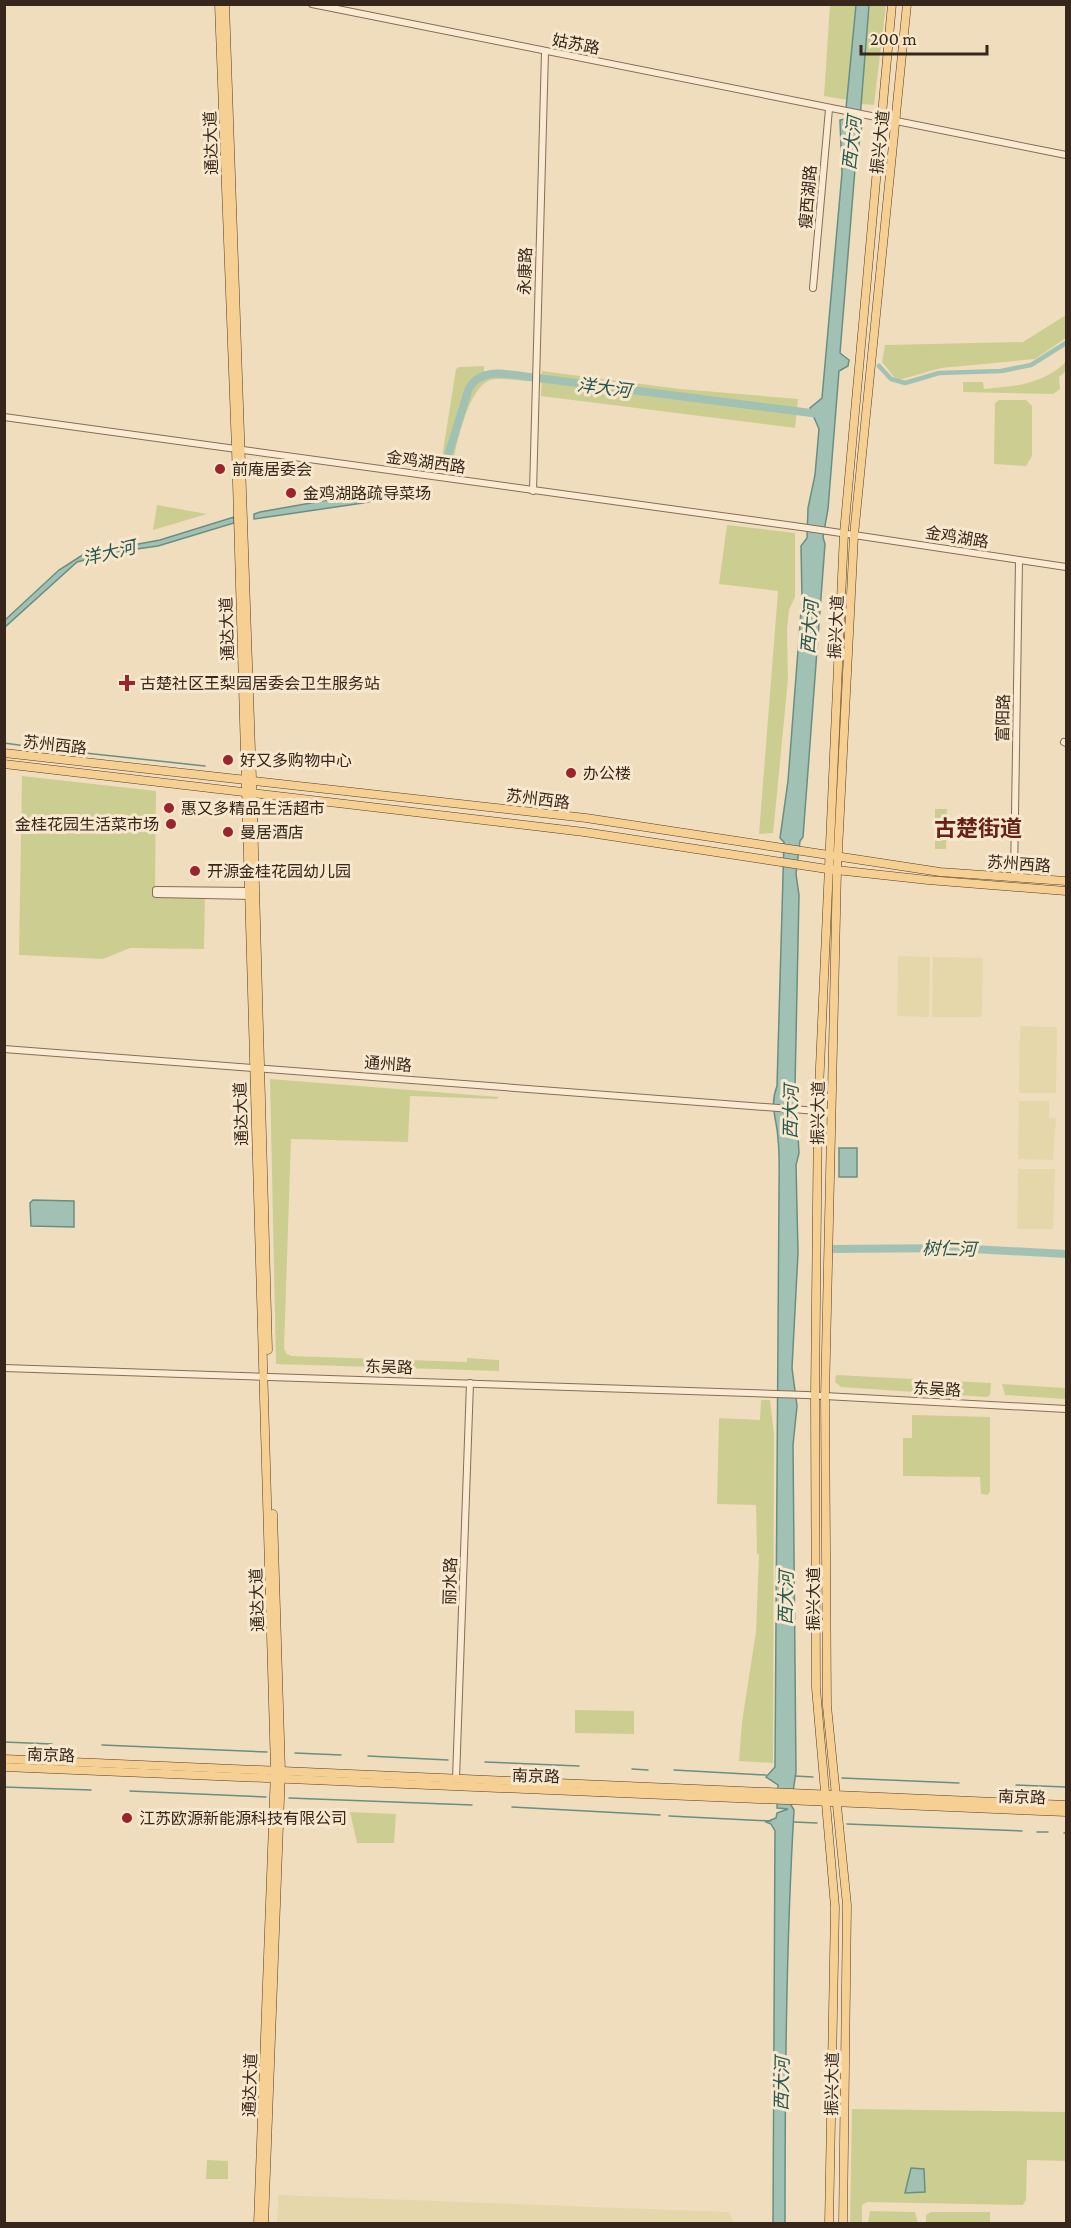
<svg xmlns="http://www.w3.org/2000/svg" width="1071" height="2228" viewBox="0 0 1071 2228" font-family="'Crimson Pro','Noto Sans SC',serif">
	<rect width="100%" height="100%" fill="#f0ddbd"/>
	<g fill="#e6d7aa">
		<path d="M898,956L930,957L929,1017L897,1016Z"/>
		<path d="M933,957L983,958L982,1017H932Z"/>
		<path d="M1020,1026L1057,1027L1056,1093H1019Z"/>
		<path d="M1019,1101H1049V1118H1056L1053,1160L1018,1159Z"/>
		<path d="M1018,1169H1055L1053,1229H1017Z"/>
		<path d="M278,2195L729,2212L734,2223H277Z"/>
	</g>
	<g fill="#ccce91">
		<path d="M830,5H856L847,100L824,96Z"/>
		<path d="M869,5H886L874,105L861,104Z"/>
		<path d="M1066,315V338L1035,359L941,368L899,380L894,377L882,362L885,345L1023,342Z"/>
		<path d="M1066,362V371L1059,377L1060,389L1053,394L963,392V382H983L984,389C1015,386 1042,385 1066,362Z"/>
		<path d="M484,366V372L528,374V381C518,381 499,377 490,380C467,389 456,447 451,471L440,470L456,369L459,367Z"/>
		<path d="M542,371L680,389L798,399L795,428L541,396Z"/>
		<path d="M999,400H1026L1032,406V456L1026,466L994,464L995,403Z"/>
		<path d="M157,505L207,514L153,530Z"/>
		<path d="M727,525L795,533V597L789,610L787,629L788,679L774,824L773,833L759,834L778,591L719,584Z"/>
		<path d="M22,776L156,791L155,896L205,897L204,949L130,948L103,959L19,955Z"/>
		<path d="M935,809H947L946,849H935Z"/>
		<path d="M270,1079L499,1097L497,1099L410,1096L408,1142L291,1139L284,1349L287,1354L292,1356L467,1362V1358L499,1360V1371L276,1364Z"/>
		<path d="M836,1375L991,1383L990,1395L987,1397L841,1387L835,1382Z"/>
		<path d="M1002,1384L1066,1388V1399L1005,1395Z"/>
		<path d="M761,1400H770L774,1434L773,1763L739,1761L742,1722L756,1632L759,1554H757L756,1505L717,1504L719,1418L760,1420Z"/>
		<path d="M912,1415L990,1417V1491L988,1495L981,1494L980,1477L903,1476V1438H912Z"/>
		<path d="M575,1710L634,1711V1734L575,1733Z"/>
		<path d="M350,1812L396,1814L394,1843H357Z"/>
		<path d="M852,2109L1066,2112V2161L1027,2160L1026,2200L1023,2205L867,2202L862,2205V2223L850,2224Z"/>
		<path d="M207,2160L228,2161V2179H206Z"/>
		<path d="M870,2211L915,2212L918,2223H868Z"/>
		<path d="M931,2212H990V2223H926V2215Z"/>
	</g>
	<g fill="#a1c1b5" stroke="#688f82" stroke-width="1.5">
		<path d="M856,5H869L860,119L862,125L855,169L840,353L849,360L848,366L839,371L828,509L823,537L825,544L803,837L800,841L796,874L799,895L795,1086L799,1153L796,1165L798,1253L792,1368L797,1406L793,1445L796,1772L791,1805L794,1810C786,1947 785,2086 785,2224L773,2223L775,1831L771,1824L766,1822L776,1818L777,1813L788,1809L777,1808L778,1785L766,1777L775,1767L779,1192C779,1175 780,1156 778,1139C777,1118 769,1107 777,1086L784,842L780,838L788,781L802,598L801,546L807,538L808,508L815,475L819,429L810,408L822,398L842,173L840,120L845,119Z"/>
		<path d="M398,485L417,486L415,491L363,503L254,519V514L260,512L356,495Z"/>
		<path d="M234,517V523L158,546L115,552L77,562L5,627V620L59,570L84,554L160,540Z"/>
		<rect x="839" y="1148" width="18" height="29"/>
		<path d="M33,1200L74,1201V1227L31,1226L30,1203Z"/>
		<path d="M911,2168L924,2169L925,2192L905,2193Z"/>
	</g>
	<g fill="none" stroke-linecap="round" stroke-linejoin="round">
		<g stroke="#688f82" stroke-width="1.5">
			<path d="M4,743L78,753"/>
			<path d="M85,753L205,766"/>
			<path d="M4,1742L52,1744"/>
			<path d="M102,1745L267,1752"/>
			<path d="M295,1753L341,1755"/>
			<path d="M368,1756L448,1760"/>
			<path d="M485,1762L579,1766"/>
			<path d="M632,1769L648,1770"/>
			<path d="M674,1770L766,1775"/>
			<path d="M795,1776L813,1777"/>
			<path d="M842,1778L959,1783"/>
			<path d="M1016,1785L1066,1787"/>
			<path d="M4,1787L91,1790"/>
			<path d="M130,1791L266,1797"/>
			<path d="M289,1798L472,1805"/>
			<path d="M512,1807L660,1815"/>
			<path d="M669,1816L771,1821"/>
			<path d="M794,1822L817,1823"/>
			<path d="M847,1824L1022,1831"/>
			<path d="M1037,1832H1048"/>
			<path d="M1064,1833H1066"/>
		</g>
		<path stroke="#a1c1b5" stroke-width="4.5" d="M879,366L891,379L905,383L939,373L1001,371L1031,365L1066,343"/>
		<g stroke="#a1c1b5" stroke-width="8">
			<path d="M442,467L445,465L469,388C482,366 509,375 530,377L819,414"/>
			<path d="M831,1249L954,1248L1066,1254"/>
		</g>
		<defs>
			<g id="minor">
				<path d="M312,4L1066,155"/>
				<path d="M813,288L829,109"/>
				<path d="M4,417L801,527L1066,567"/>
				<path d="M533,491L545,52"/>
				<path d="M1064,742L1066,743"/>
				<path d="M1014,877L1019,560"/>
				<path d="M251,891L156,890V894L253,896"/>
				<path d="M4,1049L831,1112"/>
				<path d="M4,1368L806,1395L1066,1409"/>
				<path d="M456,1779L470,1383"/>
			</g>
			<g id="major">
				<path d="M219,4L236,449L275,1770L258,2224"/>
				<path d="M225,4L252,779L268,1350"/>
				<path d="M4,753L586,818L940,872L1066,881"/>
				<path d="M4,764L584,832L827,869L928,880L1066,891"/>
				<path d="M4,1759L1066,1805"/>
				<path d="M4,1767L1066,1812"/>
				<path d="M264,2224L281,1771L273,1514"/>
				<path d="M829,2224L835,1907L816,1688L815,1396L818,1111L844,533L892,4"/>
				<path d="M843,2224L847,1905L827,1706L825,1396L837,870L854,535L907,4"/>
			</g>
		</defs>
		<use href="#minor" stroke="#886c56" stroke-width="8"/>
		<use href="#major" stroke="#563b2a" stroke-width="9"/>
		<use href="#minor" stroke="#faead1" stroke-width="6"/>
		<use href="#major" stroke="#f6cf92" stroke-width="8"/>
	</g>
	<g fill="#9a232d" stroke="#f7e7cd" stroke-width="2">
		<circle cx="220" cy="469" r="6"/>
		<circle cx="291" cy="493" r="6"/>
		<path d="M124 674h6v6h6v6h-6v6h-6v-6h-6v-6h6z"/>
		<circle cx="228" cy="760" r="6"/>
		<circle cx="571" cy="773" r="6"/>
		<circle cx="169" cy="808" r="6"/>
		<circle cx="171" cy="824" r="6"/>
		<circle cx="228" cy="832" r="6"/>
		<circle cx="195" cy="871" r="6"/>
		<circle cx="127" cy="1818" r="6"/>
	</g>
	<g text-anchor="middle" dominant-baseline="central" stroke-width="6" stroke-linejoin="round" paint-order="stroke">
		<g font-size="16" fill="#37261b" stroke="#f7e7cd">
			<text transform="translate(576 44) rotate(11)">姑苏路</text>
			<text transform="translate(880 142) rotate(-84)">振兴大道</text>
			<text transform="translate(211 143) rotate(-92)">通达大道</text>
			<text transform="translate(808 197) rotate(-85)">瘦西湖路</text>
			<text transform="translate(525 271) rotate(-88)">永康路</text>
			<text transform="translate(426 462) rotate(8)">金鸡湖西路</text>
			<text transform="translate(957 537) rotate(9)">金鸡湖路</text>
			<text transform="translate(836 627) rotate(-87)">振兴大道</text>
			<text transform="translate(227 629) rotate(-92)">通达大道</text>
			<text transform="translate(1003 718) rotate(-89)">富阳路</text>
			<text transform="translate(55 745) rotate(6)">苏州西路</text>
			<text transform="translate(538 799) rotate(7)">苏州西路</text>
			<text transform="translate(1019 864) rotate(4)">苏州西路</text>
			<text transform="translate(388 1064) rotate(4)">通州路</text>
			<text transform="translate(818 1113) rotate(-89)">振兴大道</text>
			<text transform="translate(241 1114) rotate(-92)">通达大道</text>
			<text transform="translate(389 1367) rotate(2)">东吴路</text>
			<text transform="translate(937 1389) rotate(3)">东吴路</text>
			<text transform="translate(450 1581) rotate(-88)">丽水路</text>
			<text transform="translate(813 1599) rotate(-90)">振兴大道</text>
			<text transform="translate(257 1600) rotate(-92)">通达大道</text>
			<text transform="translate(51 1755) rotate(2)">南京路</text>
			<text transform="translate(536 1776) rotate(2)">南京路</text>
			<text transform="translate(1022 1797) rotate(2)">南京路</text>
			<text transform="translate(832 2084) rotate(-89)">振兴大道</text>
			<text transform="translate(250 2085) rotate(-88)">通达大道</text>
		</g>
		<g font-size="16" fill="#37261b" stroke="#f7e7cd" text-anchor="start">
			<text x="232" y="469">前庵居委会</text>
			<text x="303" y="493">金鸡湖路疏导菜场</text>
			<text x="140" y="683">古楚社区王梨园居委会卫生服务站</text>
			<text x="240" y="760">好又多购物中心</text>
			<text x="583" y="773">办公楼</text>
			<text x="181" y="808">惠又多精品生活超市</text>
			<text x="159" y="824" text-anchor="end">金桂花园生活菜市场</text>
			<text x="240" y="832">曼居酒店</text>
			<text x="207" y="871">开源金桂花园幼儿园</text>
			<text x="139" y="1818">江苏欧源新能源科技有限公司</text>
		</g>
		<g font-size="18" font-style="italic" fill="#295851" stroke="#f7e7cd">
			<text transform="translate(852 143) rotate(-84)">西大河</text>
			<text transform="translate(604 388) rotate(7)">洋大河</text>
			<text transform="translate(109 553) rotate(-14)">洋大河</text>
			<text transform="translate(810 627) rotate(-86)">西大河</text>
			<text transform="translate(791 1112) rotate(-89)">西大河</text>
			<text transform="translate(949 1249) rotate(1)">树仁河</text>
			<text transform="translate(786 1598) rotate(-89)">西大河</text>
			<text transform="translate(782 2084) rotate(-89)">西大河</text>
		</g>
		<g font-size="22" font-weight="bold" fill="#662218" stroke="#f7e7cd">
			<text x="978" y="828">古楚街道</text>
		</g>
	</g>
	<rect width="1071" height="2228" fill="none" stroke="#37261b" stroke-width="12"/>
	<path d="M861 45v9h126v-9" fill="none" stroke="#37261b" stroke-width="3"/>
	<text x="870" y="45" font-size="18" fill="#37261b" stroke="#f7e7cd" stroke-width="4.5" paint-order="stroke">200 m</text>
</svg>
